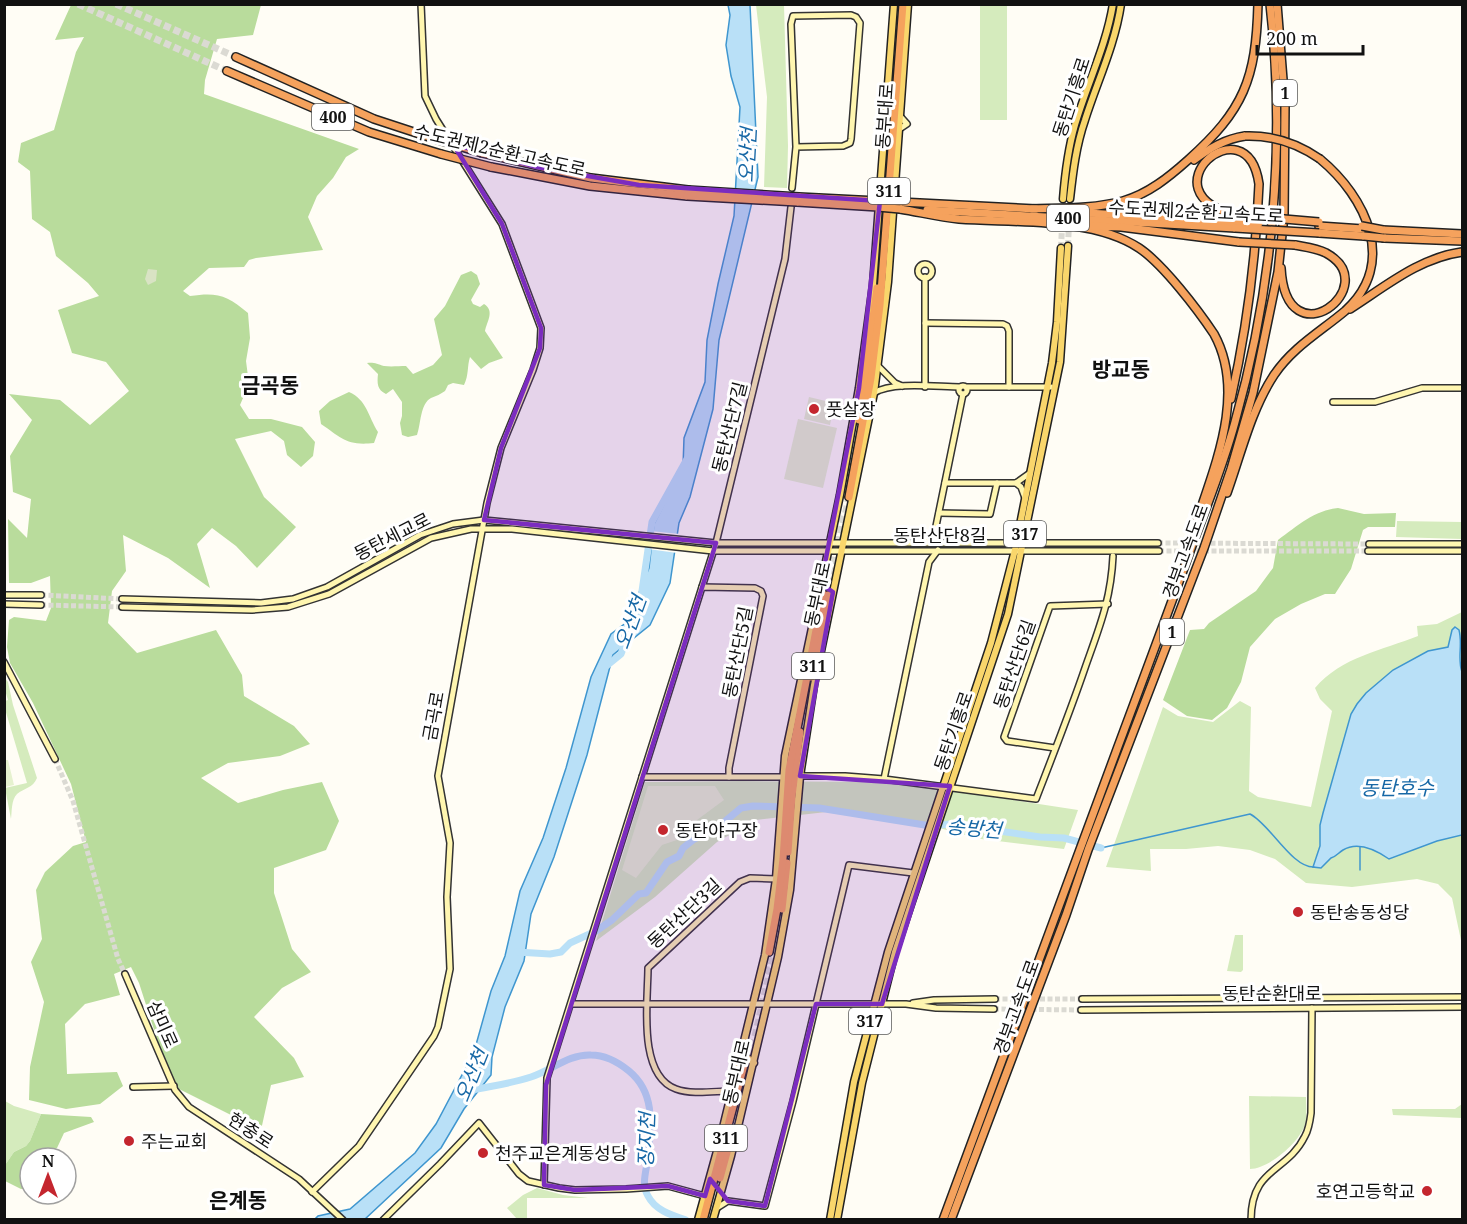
<svg xmlns="http://www.w3.org/2000/svg" width="1467" height="1224" viewBox="0 0 1467 1224" font-family="'Noto Serif','Noto Sans KR',serif">
	<rect width="100%" height="100%" fill="#fffdf5"/>
	<g fill="#d5ebbd">
		<path d="M756,5H784L788,146L787,188L764,187L767,97Z"/>
		<rect x="980" y="5" width="27" height="115"/>
		<path d="M1397,521L1462,522V539L1396,537Z"/>
		<path d="M1462,612V945L1452,898L1438,884L1417,879L1352,887L1306,883L1275,859L1250,850L1218,846L1186,849H1150L1151,871L1106,867L1163,707L1178,716L1213,722L1240,701L1251,707L1249,791L1258,797L1311,807L1332,711L1320,699L1315,688C1341,657 1383,650 1418,636L1417,626L1437,624Z"/>
		<path d="M4,677L8,682L13,705L37,778C33,788 24,788 17,794C11,800 12,812 11,819L5,788L27,783L5,709V701L8,700L5,690Z"/>
		<path d="M741,781L871,782L929,787L1078,810L1064,849L981,839L924,824L835,811L756,820L717,842L655,897L596,941L645,782Z"/>
		<path d="M1235,935H1243V970L1241,972L1227,971Z"/>
		<path d="M1249,1096L1306,1097C1306,1104 1307,1113 1306,1121C1302,1141 1270,1168 1250,1169Z"/>
		<path d="M5,1101L14,1106L41,1114L30,1141L26,1146L14,1152L5,1165Z"/>
		<path d="M1462,1104V1118L1393,1115L1392,1109H1455Z"/>
		<path d="M537,1188L563,1195L588,1198H527V1219H517L507,1208L523,1195Z"/>
	</g>
	<g fill="#b9dc9c">
		<path d="M71,5H261L253,35L217,39L205,80L204,94L359,149L346,157L333,178L317,196L308,217L323,250L256,258L249,260L244,267L209,268L183,291L190,296C217,292 227,295 248,313L250,338L246,361L249,384L240,405L249,419H271L302,427L315,442L313,456L301,467L287,455L284,441L271,431L235,439L264,497L296,527L257,568L236,546L212,528L197,544L210,588L168,558L123,535L126,571L112,591L108,623L137,653L216,630L242,675L244,696L294,726L310,744L280,756L228,763L201,778L238,803L283,790L322,782L339,821L326,850L274,868V893L292,949L311,972L282,988L254,1017L294,1058L304,1077L271,1085L261,1130L177,1088L159,1045L139,983L131,967L114,974L120,995L85,1004L65,1024L67,1074L117,1072L123,1086L100,1104L66,1109L29,1100L30,1067L44,1002L31,962L42,939L36,890L45,872L73,846L86,842L71,784L33,703L10,663L7,647L9,620L14,617L46,621L51,608L50,576L31,583H9L8,519L27,538L31,499L13,492L10,456L32,420L9,394L60,400L90,425L129,391L106,362L72,353L58,310L99,296L88,283L56,256L50,232L32,219L30,171L18,162L21,143L54,130L76,52L84,37L55,40Z"/>
		<path d="M471,271L477,275L480,284L471,300L473,304L480,307L484,304C495,311 487,321 485,331L503,358L489,363L481,369L470,357C467,366 469,375 464,385L453,383L448,385L445,391C441,394 436,396 431,398C420,404 421,424 417,435L408,437L402,435L400,423L402,416V402L393,389L386,394C377,390 377,383 378,374L367,363C374,362 377,364 384,366C391,367 399,366 406,366L413,374L433,365L442,355L434,319L445,306L461,275Z"/>
		<path d="M349,392C367,400 368,416 378,432L374,443C346,446 342,438 321,424L319,411L330,401Z"/>
		<path d="M1338,508L1364,514L1396,513L1395,527H1368L1363,530L1351,569L1335,594H1325L1301,604L1275,619L1250,647L1241,682L1227,708L1212,720L1187,716L1163,700L1190,630L1204,629L1209,623L1256,591L1273,568L1278,540C1297,526 1315,510 1338,508Z"/>
		<path d="M41,1114L91,1117L94,1122L64,1133L57,1148L50,1152L46,1158H30V1188L21,1189L5,1181V1165L14,1152L26,1146L30,1141Z"/>
	</g>
	<path fill="#d9e3c4" d="M148,269L157,270L156,281L148,285L145,279Z"/>
	<g fill="#e6f2cf">
		<path d="M809,397L834,403L830,425L804,419Z"/>
		<path d="M798,419L837,428L823,488L784,479Z"/>
		<path d="M5,760H8L14,785L5,787Z"/>
		<path d="M648,786H715L724,800L697,820L694,827L683,838L662,845L636,878L622,870Z"/>
	</g>
	<g fill="#b9e0f7" stroke="#3f96cf" stroke-width="1.5">
		<path d="M728,5H750L758,177L719,340L713,409L690,497L679,523L670,583L650,625L613,655L587,755L554,857L531,914L524,961L505,1007L492,1057L491,1075L464,1109L441,1148L365,1219L314,1220L318,1216L350,1209L415,1153L436,1124L474,1052L491,991L505,956L520,891L543,838L566,768L591,677L611,634L627,622L649,568L654,524L683,467L684,438L705,382L707,340L718,284L734,216L740,107L731,76L726,45L730,15Z"/>
		<path d="M1455,627L1459,630C1463,645 1457,658 1462,672V835L1437,841L1389,859C1376,850 1358,841 1343,850C1338,853 1337,856 1331,858L1321,868L1313,867L1320,846V825L1323,813L1351,714L1357,704L1366,693L1393,670L1428,651L1448,647L1452,630Z"/>
	</g>
	<path fill="#fffdf5" d="M650,531L680,534L677,553L648,549Z"/>
	<g fill="none" stroke-linecap="round" stroke-linejoin="round">
		<g stroke="#3f96cf" stroke-width="1.5">
			<path d="M1360,847V870"/>
			<path d="M1101,848L1250,814C1270,824 1292,868 1314,867"/>
		</g>
		<g stroke="#b9e0f7" stroke-width="7">
			<path d="M642,591L652,522L687,459"/>
			<path d="M605,667L621,654L627,638"/>
			<path d="M517,952L550,954L561,952L570,943L596,931L612,920L639,894L646,893L667,862L679,856L683,848L693,840L723,823L741,808L753,806L819,808L931,826L950,824L1040,837L1064,838L1101,848"/>
			<path d="M473,1090C492,1086 513,1083 531,1077C552,1070 569,1054 591,1055C605,1055 618,1062 629,1071C658,1095 650,1130 647,1164C645,1175 642,1186 648,1196C655,1210 671,1215 686,1220"/>
		</g>
		<g stroke="#dbdad3" stroke-width="5" stroke-dasharray="5 2.5" stroke-linecap="butt">
			<path d="M1158,543L1369,544"/>
			<path d="M1159,551H1368"/>
			<path d="M41,595L122,599"/>
			<path d="M41,605L122,607"/>
			<path d="M55,759L73,801L118,959L125,974"/>
			<path d="M995,999H1082"/>
			<path d="M994,1009L1081,1010"/>
		</g>
		<g stroke="#dbdad3" stroke-width="6" stroke-dasharray="6 3" stroke-linecap="butt">
			<path d="M1068,246L1069,223"/>
			<path d="M1061,248L1063,205"/>
		</g>
		<g stroke="#dbdad3" stroke-width="7" stroke-dasharray="7 3.5" stroke-linecap="butt">
			<path d="M78,4L227,71"/>
			<path d="M116,4L236,57"/>
			<path d="M823,594L841,514"/>
			<path d="M828,595L849,497"/>
			<path d="M765,973L769,952"/>
			<path d="M748,1067L774,953"/>
		</g>
		<defs>
			<g id="secondary">
				<path d="M898,130L907,124L899,115"/>
				<path d="M792,188L796,147L791,24L793,16L851,15L856,17L860,23L851,139L850,143L843,146L796,147"/>
				<circle cx="925" cy="271" r="7"/>
				<path d="M925,323L1003,324L1007,326L1009,331V387"/>
				<path d="M878,366L895,383L902,386"/>
				<circle cx="963" cy="390" r="4"/>
				<path d="M925,387V277"/>
				<path d="M967,387H1051"/>
				<path d="M874,393C893,381 937,387 960,387"/>
				<path d="M1333,402H1375L1422,388H1462"/>
				<path d="M945,483H1016L1030,473"/>
				<path d="M1016,483L1021,487L1025,498"/>
				<path d="M939,513L990,514L997,483"/>
				<path d="M923,543L930,538L935,531L963,394"/>
				<path d="M1369,544H1462"/>
				<path d="M1368,551H1462"/>
				<path d="M702,587L716,543L785,259L791,207"/>
				<path d="M4,595H41"/>
				<path d="M122,599L261,603L293,599L327,587L420,535L453,524L484,520L716,543H1158"/>
				<path d="M4,604L41,605"/>
				<path d="M122,607L252,610L288,607L329,594L431,538L471,529H512L713,551H1159"/>
				<path d="M4,662L55,759"/>
				<path d="M1055,748L1007,741L1004,737L1050,606L1108,604"/>
				<path d="M800,776H845L884,779L1036,799C1053,755 1070,712 1085,668C1099,628 1111,600 1113,556"/>
				<path d="M642,777H782"/>
				<path d="M884,779L929,562L938,550"/>
				<path d="M125,974L175,1090L189,1107L299,1179L343,1220"/>
				<path d="M1082,999L1462,997"/>
				<path d="M913,1003L934,1000L995,999"/>
				<path d="M571,1004H906L936,1008L994,1009"/>
				<path d="M1081,1010L1462,1007"/>
				<path d="M133,1087L174,1086"/>
				<path d="M732,1091C715,1091 692,1095 676,1089C637,1075 648,1000 648,968L740,882L750,878L776,879"/>
				<path d="M544,1185L547,1078L702,587L755,588L761,591L763,596L729,768V777"/>
				<path d="M312,1192L359,1146L434,1036L438,1027L450,969L447,897L450,843L438,776L487,503L501,448L533,370L540,348L541,328L502,224L436,119L425,96L421,4"/>
				<path d="M717,1208L728,1201L765,1206L793,1101L849,865L913,873"/>
				<path d="M383,1220L440,1164L479,1123L519,1174L528,1181L559,1188L575,1190L626,1189L668,1186L705,1196"/>
				<path d="M1251,1220C1251,1167 1287,1173 1305,1136C1309,1129 1310,1121 1311,1113L1312,1008"/>
			</g>
			<g id="primary">
				<path d="M1063,199C1065,174 1068,149 1075,125C1087,84 1106,47 1113,4"/>
				<path d="M1070,199C1073,172 1076,146 1085,120C1097,82 1115,45 1121,4"/>
				<path d="M739,1060L742,1057L749,1059L754,1063"/>
				<path d="M698,1220L719,1144L765,955L776,879L785,756L840,495L859,388L873,285L894,4"/>
				<path d="M713,1220L731,1156L778,957L790,890L800,776L814,685L874,393L888,282L908,4"/>
				<path d="M830,1220L854,1082L888,952L991,643L1015,550L1052,363L1057,322L1061,248"/>
				<path d="M837,1220L862,1083L895,952L1008,614L1060,362L1068,246"/>
			</g>
			<g id="highway">
				<path d="M236,57L374,119L435,139"/>
				<path d="M227,71L369,132L441,154"/>
				<path d="M482,153L591,178L688,190"/>
				<path d="M1194,160C1210,148 1225,139 1245,136"/>
				<path d="M491,167L590,186L687,196"/>
				<path d="M799,197L878,201"/>
				<path d="M797,202L878,207"/>
				<path d="M900,202L1036,209"/>
				<path d="M900,209C919,212 939,217 959,219C1014,223 1092,217 1139,248C1163,264 1198,310 1214,334C1247,394 1214,467 1195,526"/>
				<path d="M1032,209C1062,208 1093,209 1123,201C1148,194 1169,177 1188,160C1244,110 1256,79 1258,4"/>
				<path d="M927,210L1235,228"/>
				<path d="M1071,212L1237,222"/>
				<path d="M1088,226L1121,227L1239,242"/>
				<path d="M1319,226L1363,229"/>
				<path d="M1383,230L1462,234"/>
				<path d="M1319,233L1364,236"/>
				<path d="M1384,238L1462,241"/>
				<path d="M1281,268C1286,363 1386,286 1326,253C1316,248 1305,247 1295,245"/>
				<path d="M1350,309C1386,286 1419,258 1462,252"/>
				<path d="M1231,399C1247,328 1256,257 1259,184C1247,100 1141,193 1237,215"/>
				<path d="M859,420L877,288"/>
				<path d="M1227,493C1241,454 1251,410 1274,375C1293,347 1320,332 1345,311C1398,263 1366,197 1320,159"/>
				<path d="M849,497L871,378L880,305L903,4"/>
				<path d="M811,677L828,595"/>
				<path d="M788,852L792,796L800,732"/>
				<path d="M782,909L787,863"/>
				<path d="M769,952L777,909L783,859L789,770L823,594"/>
				<path d="M720,1178L732,1134"/>
				<path d="M703,1220L744,1065"/>
				<path d="M943,1220C1001,1064 1058,908 1116,752C1142,682 1168,613 1193,543C1208,503 1224,463 1235,422C1273,287 1286,143 1270,4"/>
				<path d="M951,1220L1066,915L1088,850L1204,548L1231,469L1253,393L1278,272L1284,216L1285,105L1277,4"/>
			</g>
		</defs>
		<use href="#secondary" stroke="#333" stroke-width="8"/>
		<use href="#primary" stroke="#222" stroke-width="9"/>
		<use href="#highway" stroke="#222" stroke-width="10"/>
		<use href="#secondary" stroke="#fff6b0" stroke-width="5"/>
		<use href="#primary" stroke="#f9d66b" stroke-width="6"/>
		<use href="#highway" stroke="#f5a25d" stroke-width="7"/>
		<defs>
			<g id="highway-bridge">
				<path d="M1245,136C1273,135 1297,143 1320,159"/>
				<path d="M435,139L482,153"/>
				<path d="M441,154L491,167"/>
				<path d="M688,190L799,197"/>
				<path d="M687,196L797,202"/>
				<path d="M878,201L900,202"/>
				<path d="M878,207L900,209"/>
				<path d="M1237,215L1319,222"/>
				<path d="M1237,222L1259,223"/>
				<path d="M1362,226L1383,230"/>
				<path d="M1235,228L1319,233"/>
				<path d="M1364,236L1384,238"/>
				<path d="M1239,242L1295,245"/>
			</g>
		</defs>
		<use href="#highway-bridge" stroke="#222" stroke-width="10" stroke-linecap="butt"/>
		<use href="#highway-bridge" stroke="#f5a25d" stroke-width="7"/>
	</g>
	<path fill="#7b2cbf" fill-opacity="0.2" stroke="#7b2cbf" stroke-width="4.5" stroke-linejoin="round" d="M453,144L537,167L639,185L880,201L859,388L821,584L833,592L800,776L950,786L882,1004H816L765,1206L728,1201L710,1179L705,1196L668,1186L575,1190L544,1185L546,1085L716,543L484,520L501,448L540,348L541,328L502,224Z"/>
	<g fill="#c4262e" stroke="#fff" stroke-width="2">
		<circle cx="814" cy="409" r="6"/>
		<circle cx="663" cy="830" r="6"/>
		<circle cx="1298" cy="912" r="6"/>
		<circle cx="129" cy="1141" r="6"/>
		<circle cx="483" cy="1153" r="6"/>
		<circle cx="1427" cy="1191" r="6"/>
	</g>
	<g text-anchor="middle" dominant-baseline="central" stroke-width="6" stroke-linejoin="round" paint-order="stroke">
		<g fill="#fff" stroke="#585858" stroke-width="1.5">
			<rect x="1273" y="80" width="24" height="26" rx="4.5"/>
			<rect x="312" y="104" width="42" height="26" rx="4.5"/>
			<rect x="868" y="178" width="42" height="26" rx="4.5"/>
			<rect x="1047" y="205" width="42" height="26" rx="4.5"/>
			<rect x="1004" y="521" width="42" height="26" rx="4.5"/>
			<rect x="1160" y="619" width="24" height="26" rx="4.5"/>
			<rect x="792" y="653" width="42" height="26" rx="4.5"/>
			<rect x="849" y="1008" width="42" height="26" rx="4.5"/>
			<rect x="705" y="1125" width="42" height="26" rx="4.5"/>
		</g>
		<g font-size="16" font-weight="bold" fill="#111">
			<text x="1285" y="93">1</text>
			<text x="333" y="117">400</text>
			<text x="889" y="191">311</text>
			<text x="1068" y="218">400</text>
			<text x="1025" y="534">317</text>
			<text x="1172" y="632">1</text>
			<text x="813" y="666">311</text>
			<text x="870" y="1021">317</text>
			<text x="726" y="1138">311</text>
		</g>
		<g font-size="18" fill="#111" stroke="#fff">
			<text transform="translate(1071 97) rotate(-72)">동탄기흥로</text>
			<text transform="translate(884 116) rotate(-86)">동부대로</text>
			<text transform="translate(500 150) rotate(13)">수도권제2순환고속도로</text>
			<text transform="translate(1196 211) rotate(3)">수도권제2순환고속도로</text>
			<text transform="translate(729 427) rotate(-76)">동탄산단7길</text>
			<text x="940" y="535">동탄산단8길</text>
			<text transform="translate(392 536) rotate(-27)">동탄세교로</text>
			<text transform="translate(1185 551) rotate(-70)">경부고속도로</text>
			<text transform="translate(817 594) rotate(-78)">동부대로</text>
			<text transform="translate(737 652) rotate(-79)">동탄산단5길</text>
			<text transform="translate(1014 664) rotate(-71)">동탄산단6길</text>
			<text transform="translate(433 716) rotate(-80)">금곡로</text>
			<text transform="translate(953 731) rotate(-71)">동탄기흥로</text>
			<text transform="translate(684 913) rotate(-43)">동탄산단3길</text>
			<text x="1272" y="993">동탄순환대로</text>
			<text transform="translate(1016 1007) rotate(-70)">경부고속도로</text>
			<text transform="translate(163 1024) rotate(66)">삼미로</text>
			<text transform="translate(736 1072) rotate(-77)">동부대로</text>
			<text transform="translate(251 1130) rotate(33)">현충로</text>
		</g>
		<g font-size="18" fill="#111" stroke="#fff" text-anchor="start">
			<text x="826" y="409">풋살장</text>
			<text x="675" y="830">동탄야구장</text>
			<text x="1310" y="912">동탄송동성당</text>
			<text x="141" y="1141">주는교회</text>
			<text x="495" y="1153">천주교은계동성당</text>
			<text x="1415" y="1191" text-anchor="end">호연고등학교</text>
		</g>
		<g font-size="20" font-style="italic" fill="#1768a6" stroke="#fff">
			<text transform="translate(747 155) rotate(-87)">오산천</text>
			<text transform="translate(630 622) rotate(-70)">오산천</text>
			<text x="1397" y="787">동탄호수</text>
			<text transform="translate(974 828) rotate(5)">송방천</text>
			<text transform="translate(471 1075) rotate(-68)">오산천</text>
			<text transform="translate(646 1140) rotate(-88)">장지천</text>
		</g>
		<g font-size="21" font-weight="bold" fill="#111" stroke="#fff">
			<text x="1121" y="369">방교동</text>
			<text x="270" y="385">금곡동</text>
			<text x="238" y="1200">은계동</text>
		</g>
	</g>
	<rect width="1467" height="1224" fill="none" stroke="#111111" stroke-width="12"/>
	<g transform="translate(48 1176)"><circle r="28" fill="#ffffff" stroke="#a0a0a0" stroke-width="1.5"/>
	<path d="M0-4.5L10 22L0 15L-10 22Z" fill="#c4262e"/>
	<text y="-9" font-size="16" font-weight="bold" text-anchor="middle" fill="#111111">N</text>
	</g>
	<path d="M1257 45v9h106v-9" fill="none" stroke="#111111" stroke-width="3"/>
	<text x="1266" y="45" font-size="18" fill="#111111" stroke="#ffffff" stroke-width="4.5" paint-order="stroke">200 m</text>
</svg>
